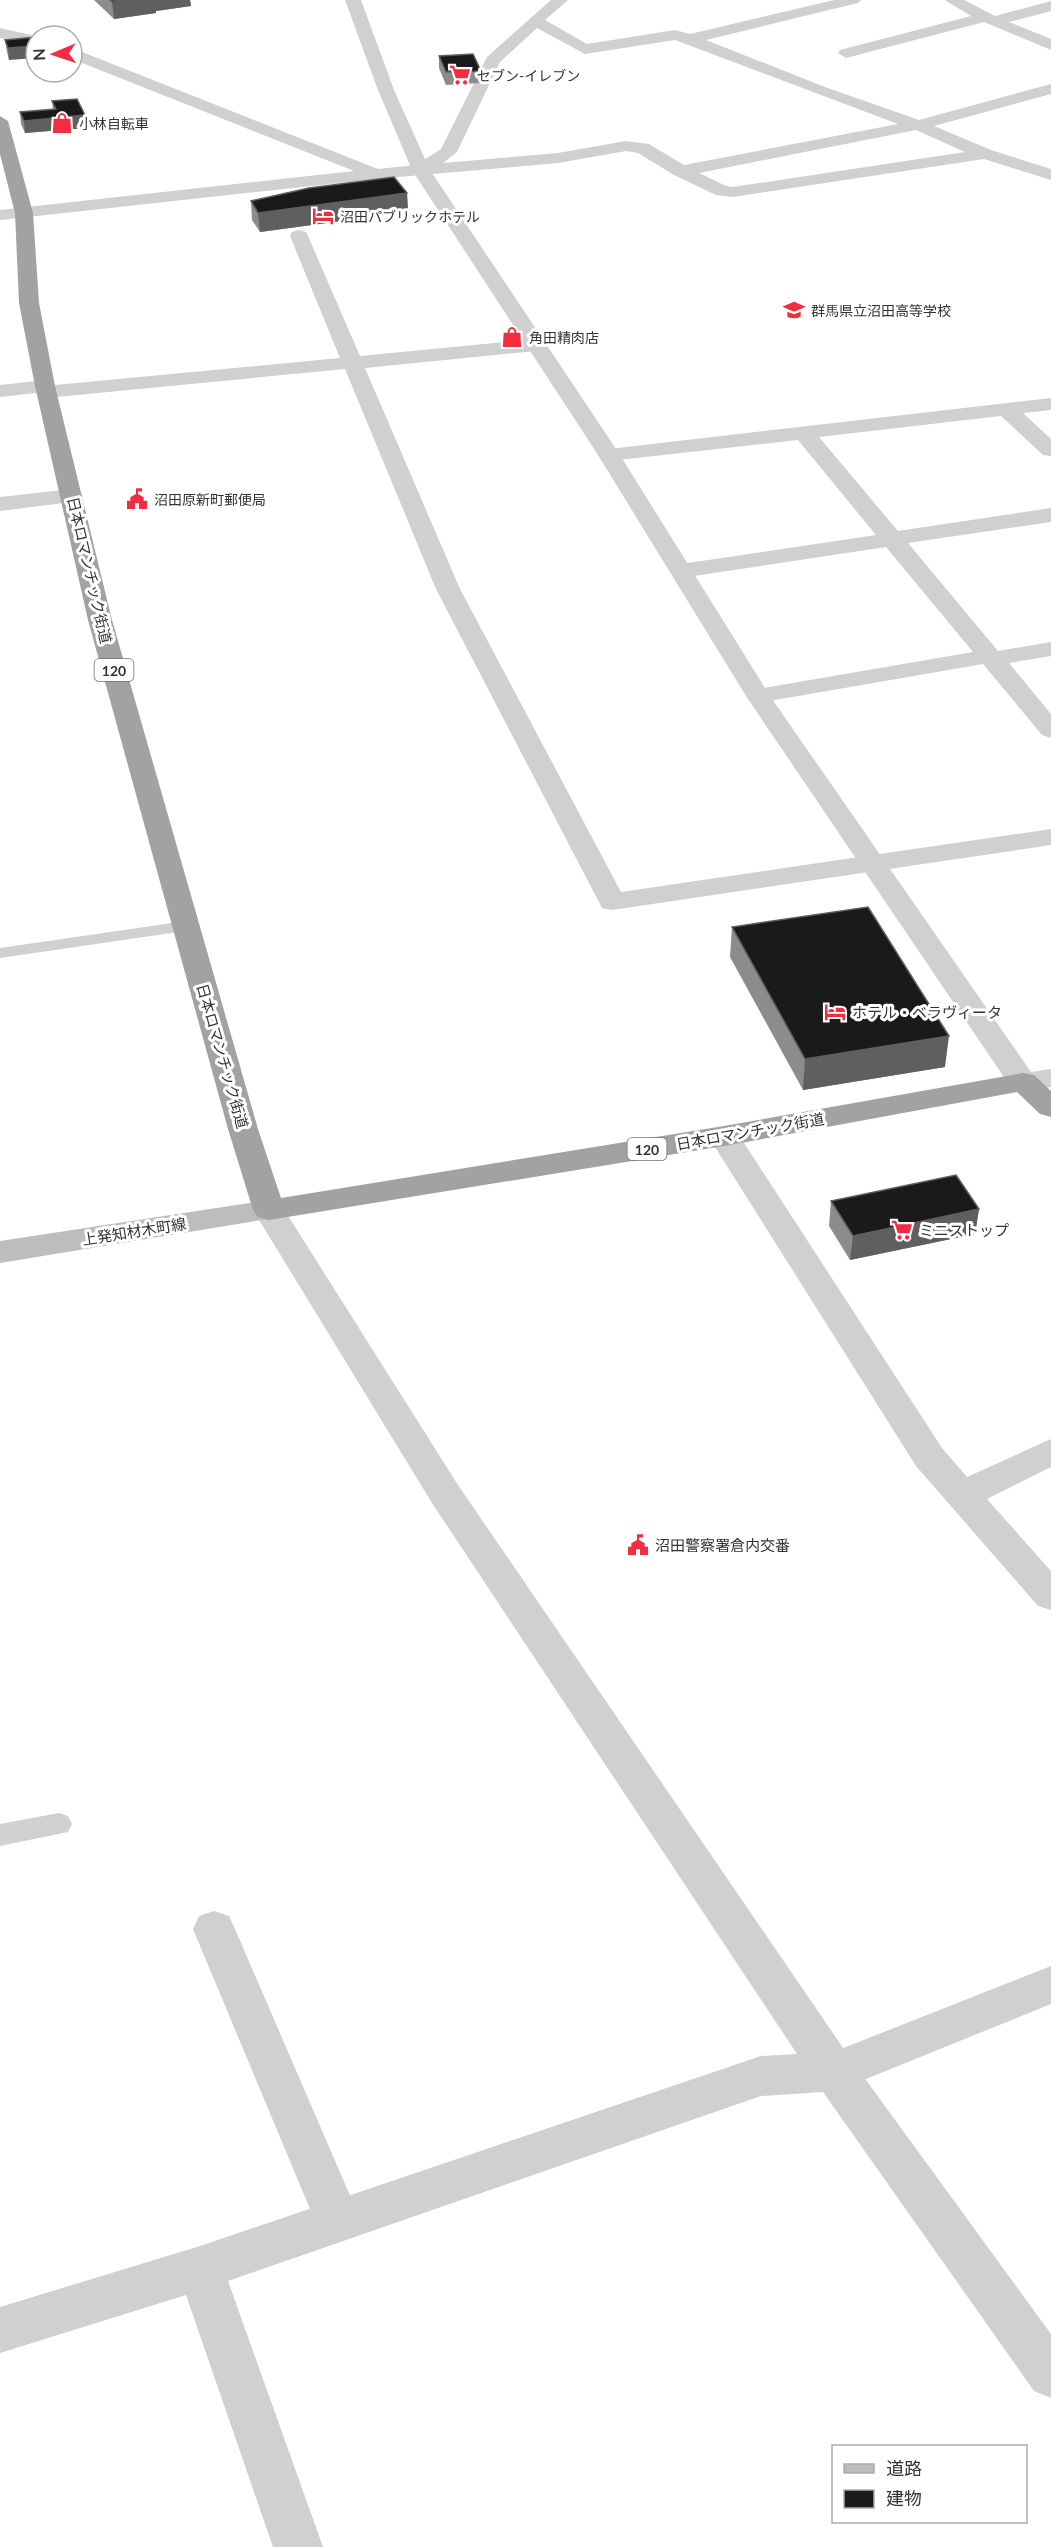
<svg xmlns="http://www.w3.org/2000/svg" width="1051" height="2547" viewBox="0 0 1051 2547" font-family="Lato,'Noto Sans JP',sans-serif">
	<rect width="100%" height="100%" fill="#fff"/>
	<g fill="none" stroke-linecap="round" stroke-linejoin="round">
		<g fill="#d0d0d0" fill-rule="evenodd">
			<path d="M186,921L192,922L195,926L192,930L0,958V948Z"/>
			<path d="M59,1813L68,1816L72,1824L68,1832L0,1846V1824Z"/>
		</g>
		<g fill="#d0d0d0" fill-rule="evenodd">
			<path d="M551,0H568L545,20L587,44L675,30L690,34L834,0H861L858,3L706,40L825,87L919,120L1051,84V94L934,126L991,150L1051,169V180L984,159L733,197L716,195L674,175L638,153L626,151L558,163L376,179L0,220V210L354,171L72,59V48L378,169L416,165L441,149L487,57ZM537,28L585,54L675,40L898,124L684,165L649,144L626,141L558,153L443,163L457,152L500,62ZM916,130L965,152L733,187L726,186L699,173Z"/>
			<path d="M945,0H964L995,16L1051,1V11L1009,22L1051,39V50L984,22L846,58L838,53L840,50L971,16Z"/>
			<path d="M0,28L36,36V46L0,38Z"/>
			<path d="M299,230L306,232L308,236L360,356L536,339L543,341L546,345L543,349L536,351L365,368L460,589L621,892L1051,829V845L612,910L602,908L436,589L345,369L46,398L39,396L36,393L0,397V385L45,380L52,382L55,385L340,358L290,236L292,232Z"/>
			<path d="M1051,398V410L1023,413L1051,439V456L1043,455L1001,416L819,437L898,531L1051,508V522L908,543L998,651L1051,642V656L1009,663L1051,714V738L1042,735L983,664L758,703L749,701L746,696L749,691L758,689L973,652L886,547L681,578L673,576L669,571L673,566L681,564L876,535L798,440L609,461L601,460L598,455L601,450L609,449Z"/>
			<path d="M72,489L80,491L83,496L80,501L0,511V497Z"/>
			<path d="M724,1126L735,1129L942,1448L967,1477L1051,1439V1467L987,1499L1051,1571V1610L1038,1606L916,1466L708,1136L713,1129Z"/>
			<path d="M214,1911L229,1916L235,1929L361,2221L354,2236L338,2243L322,2236L315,2221L193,1929L199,1916Z"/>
			<path d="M1051,1966V2004L834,2092L818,2086L812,2072L818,2058Z"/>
		</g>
		<g fill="#d0d0d0" fill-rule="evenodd">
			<path d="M345,0H361L394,90L430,170L620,455L770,696L1031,1072L1051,1069V1087L1023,1091L1012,1089L746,696L598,455L412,170L378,90Z"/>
			<path d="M269,1200L280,1203L458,1485L850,2058L1051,2334V2398L1034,2391L823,2092L761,2096L228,2281L323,2547H273L186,2295L0,2353V2307L200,2246L761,2056L797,2054L432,1503L253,1210L258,1203Z"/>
		</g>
		<path fill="#bdbdbd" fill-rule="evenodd" d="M269,1200L280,1203L285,1210L280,1217L0,1263V1241Z"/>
		<path fill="#a2a2a2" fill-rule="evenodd" d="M0,116L8,121L33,213L39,303L55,386L112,620L258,1129L281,1198L724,1126L1023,1073L1034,1075L1051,1091V1117L1040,1114L1017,1092L724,1146L269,1220L258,1217L253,1210L228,1129L88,620L35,386L19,303L15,213L0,154Z"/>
	</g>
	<g fill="#8c8c8c">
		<path d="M94,0H190L191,6L156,11V13L114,19Z"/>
		<path d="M36,37L9,60L7,52L5,40Z"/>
		<path d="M439,56L481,71V83L446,85L439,68Z"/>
		<path d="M52,101L85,115L86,128L25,133L21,124L20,112L53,109Z"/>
		<path d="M407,193L408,212L260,232L252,220L251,201Z"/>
		<path d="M732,927L945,1067L803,1090L730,957Z"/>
		<path d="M831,1201L979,1209L975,1234L850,1260L829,1226Z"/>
	</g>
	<g fill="#5f5f5f">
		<path d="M129,0H190L191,6L156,11V13L114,19L112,2Z"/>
		<path d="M36,46V58L9,60L8,48Z"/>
		<path d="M85,115L86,128L25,133L24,121Z"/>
		<path d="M407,193L408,212L260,232L258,213Z"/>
		<path d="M949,1036L945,1067L803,1090L805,1059Z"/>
		<path d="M979,1209L975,1234L850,1260L853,1236Z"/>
	</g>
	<g fill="#1a1a1a" stroke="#5f5f5f" stroke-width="1.5">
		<path d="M110,0H129L112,2Z"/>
		<path d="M36,37V46L8,48L5,40Z"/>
		<path d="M473,54L481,71L446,72L439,56Z"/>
		<path d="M77,99L85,115L24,121L20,112L56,109L52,101Z"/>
		<path d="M394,177L407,193L258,213L251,201L309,188Z"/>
		<path d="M868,907L949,1036L805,1059L732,927Z"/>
		<path d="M956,1175L979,1209L853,1236L831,1201Z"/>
	</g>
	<defs>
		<symbol id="supermarket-bare" viewBox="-9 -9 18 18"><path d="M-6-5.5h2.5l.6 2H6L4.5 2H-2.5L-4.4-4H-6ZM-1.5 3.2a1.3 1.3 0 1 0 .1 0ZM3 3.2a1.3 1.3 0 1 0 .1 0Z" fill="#f22c41" stroke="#fff" stroke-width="2.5" paint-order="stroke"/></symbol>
		<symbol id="shop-bare" viewBox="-9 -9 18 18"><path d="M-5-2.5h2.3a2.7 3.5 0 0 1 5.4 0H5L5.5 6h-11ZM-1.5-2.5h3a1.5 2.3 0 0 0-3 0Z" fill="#f22c41" stroke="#fff" stroke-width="2.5" paint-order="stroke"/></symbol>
		<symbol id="hotel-bare" viewBox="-9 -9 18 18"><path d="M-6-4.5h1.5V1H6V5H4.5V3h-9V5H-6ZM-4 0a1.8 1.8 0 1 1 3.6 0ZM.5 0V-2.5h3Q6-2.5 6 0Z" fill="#f22c41" stroke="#fff" stroke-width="2.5" paint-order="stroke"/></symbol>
		<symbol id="school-bare" viewBox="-9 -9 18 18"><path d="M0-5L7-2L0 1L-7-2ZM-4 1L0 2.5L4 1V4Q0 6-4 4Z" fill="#f22c41" stroke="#fff" stroke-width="2.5" paint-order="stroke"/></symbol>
		<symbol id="civic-bare" viewBox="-9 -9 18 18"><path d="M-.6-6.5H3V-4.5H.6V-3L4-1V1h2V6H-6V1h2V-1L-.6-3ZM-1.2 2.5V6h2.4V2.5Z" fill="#f22c41" stroke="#fff" stroke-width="2.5" paint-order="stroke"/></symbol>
	</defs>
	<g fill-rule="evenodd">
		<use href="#supermarket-bare" x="445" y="60" width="30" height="30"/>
		<use href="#shop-bare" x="47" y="108" width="30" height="30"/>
		<use href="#hotel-bare" x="308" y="201" width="30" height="30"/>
		<use href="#school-bare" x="779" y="295" width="30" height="30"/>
		<use href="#shop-bare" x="497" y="322" width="30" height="30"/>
		<use href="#civic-bare" x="122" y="484" width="30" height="30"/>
		<use href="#hotel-bare" x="820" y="997" width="30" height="30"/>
		<use href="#supermarket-bare" x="887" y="1215" width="30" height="30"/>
		<use href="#civic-bare" x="623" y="1530" width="30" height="30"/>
	</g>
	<g text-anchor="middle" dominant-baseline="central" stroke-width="6" stroke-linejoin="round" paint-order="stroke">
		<g font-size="14" fill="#333" stroke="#fff" text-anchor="start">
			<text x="477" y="75">セブン-イレブン</text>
			<text x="79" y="123">小林自転車</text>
			<text x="340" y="216">沼田パブリックホテル</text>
			<text x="811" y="310">群馬県立沼田高等学校</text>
			<text x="529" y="337">角田精肉店</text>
			<text x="154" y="499">沼田原新町郵便局</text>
		</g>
		<g fill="#fff" stroke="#707070" stroke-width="1.5">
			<rect x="94.5" y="659" width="39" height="22" rx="4.5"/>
			<rect x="627.5" y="1138" width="39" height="22" rx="4.5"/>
		</g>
		<g font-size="14" font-weight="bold" fill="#333">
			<text x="114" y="670">120</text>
			<text x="647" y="1149">120</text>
		</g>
		<g font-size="15" fill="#333" stroke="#fff">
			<text transform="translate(90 570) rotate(77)">日本ロマンチック街道</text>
			<text transform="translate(223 1056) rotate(74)">日本ロマンチック街道</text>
			<text transform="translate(750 1131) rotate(-10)">日本ロマンチック街道</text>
			<text transform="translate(134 1231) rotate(-9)">上発知材木町線</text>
		</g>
		<g font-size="15" fill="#333" stroke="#fff" text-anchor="start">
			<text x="852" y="1012">ホテル・ベラヴィータ</text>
			<text x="919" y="1230">ミニストップ</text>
			<text x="655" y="1545">沼田警察署倉内交番</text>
		</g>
	</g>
	<rect x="832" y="2445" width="195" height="78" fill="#ffffff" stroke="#adadad" stroke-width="1.5"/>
	<rect x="844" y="2464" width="30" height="9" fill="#bdbdbd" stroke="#adadad" stroke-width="1.5"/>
	<text x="886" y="2475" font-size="18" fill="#333333">道路</text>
	<rect x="844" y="2490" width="30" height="18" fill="#1a1a1a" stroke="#adadad" stroke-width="1.5"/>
	<text x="886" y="2505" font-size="18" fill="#333333">建物</text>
	<g transform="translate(54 54) rotate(268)"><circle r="28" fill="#ffffff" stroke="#adadad" stroke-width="1.5"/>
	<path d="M0-4.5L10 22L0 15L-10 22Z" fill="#f22c41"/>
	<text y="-9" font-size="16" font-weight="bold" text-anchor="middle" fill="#333333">N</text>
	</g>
</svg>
